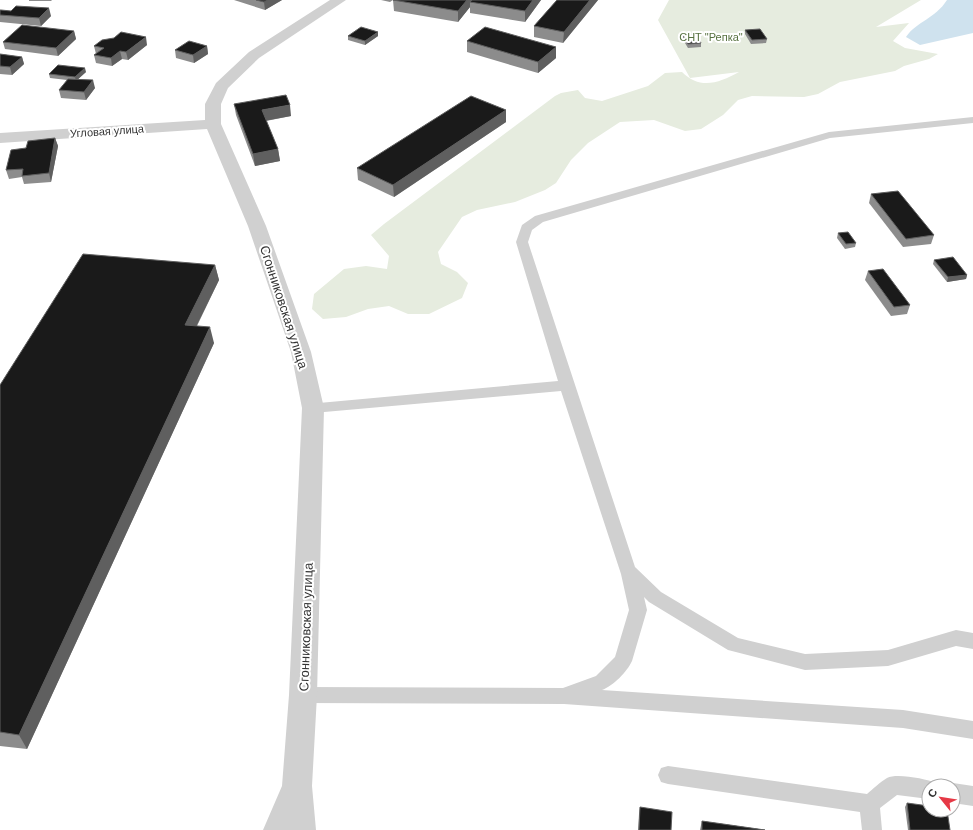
<svg xmlns="http://www.w3.org/2000/svg" width="973" height="830" viewBox="0 0 973 830" font-family="Arial,sans-serif">
	<rect width="100%" height="100%" fill="#fff"/>
	<path fill="#e6ecdf" d="M669,0H921L876,27L909,23L893,41L905,48L938,54L929,59L904,66L895,71L840,82L818,94L804,97L752,96L738,100L723,115L701,129L685,131L654,120L620,122L588,143L571,160L556,183L545,190L515,202L477,210L462,217L438,252L441,264L457,272L468,283L462,298L429,314H408L389,306L368,309L346,317L323,319L312,309L314,294L344,269L366,266L387,269L389,256L371,235L384,224L555,96L561,93L578,90L585,98L602,101L648,86L665,73L682,72C700,90 719,83 739,72L690,78L658,20Z"/>
	<path fill="#cfe2ee" d="M947,0H973V33L920,45L906,37C917,21 935,19 947,0Z"/>
	<g fill="none" stroke-linecap="round" stroke-linejoin="round">
		<g fill="#d0d0d0" fill-rule="evenodd">
			<path d="M973,117V123L830,138L543,222L532,230L528,242L635,567L661,592L738,638L805,654L888,650L956,630L973,633V649L956,646L888,666L805,670L728,650L649,602L644,597L647,610L632,661C627,672 613,686 602,690L903,710L973,721V739L903,728L564,704L303,703L296,701L294,695L296,689L303,687L563,688L596,676L615,657L629,610L621,574L561,391L313,413L308,412L306,408L308,404L558,381L516,242L522,225L535,216L829,132Z"/>
			<path d="M668,766L867,794C873,789 880,782 887,778C897,773 926,779 936,783L937,786H929V799L897,795L880,808L882,830H862L860,812L668,784L661,782L658,775L661,768Z"/>
			<path d="M953,783L973,786V806L953,803V786H947Z"/>
		</g>
		<path fill="#d0d0d0" fill-rule="evenodd" d="M330,0H346L259,58L228,88L221,104V124L266,226L311,352L324,408L317,695L312,786L316,830H263L282,786L289,695L302,408L291,352L248,226L207,129L0,143V133L205,120V104L216,83L249,52Z"/>
	</g>
	<g fill="#8c8c8c">
		<path d="M29,0H52L51,1H29Z"/>
		<path d="M234,0H282L265,10Z"/>
		<path d="M381,0H393L390,2Z"/>
		<path d="M393,0H541L525,22L470,13V7L458,22L394,11Z"/>
		<path d="M557,0H598L563,43L534,37V26Z"/>
		<path d="M0,10L51,16L41,26L0,22Z"/>
		<path d="M745,30L767,39L766,43L751,44L745,34Z"/>
		<path d="M74,31L76,39L58,56L5,49L3,42Z"/>
		<path d="M683,34L701,43V47L688,48L682,38Z"/>
		<path d="M348,36H378L365,45L348,40Z"/>
		<path d="M467,41L556,47V58L538,73L467,52Z"/>
		<path d="M147,45L128,60L122,59L112,66L96,63L94,55L96,54L94,46Z"/>
		<path d="M207,46L208,54L194,63L176,58L175,50Z"/>
		<path d="M0,54L22,57L24,64L12,75L0,74Z"/>
		<path d="M86,72L78,79L95,88L86,100L61,98L59,90L67,80L50,78L49,74Z"/>
		<path d="M234,104L291,116L266,121L278,149L280,161L255,166L236,115Z"/>
		<path d="M506,110V122L394,197L358,180L357,168Z"/>
		<path d="M55,138L58,146L51,182L24,184L22,177L9,179L6,170L26,148Z"/>
		<path d="M871,194L934,235L931,244L903,247L869,203Z"/>
		<path d="M838,233L856,243L855,247L845,249L837,238Z"/>
		<path d="M934,260L967,275L966,279L947,282L933,264Z"/>
		<path d="M215,265L219,280L197,326L214,343L27,749L0,746V385Z"/>
		<path d="M868,271L910,305L907,314L891,316L865,280Z"/>
		<path d="M907,803L950,830H908L905,807Z"/>
		<path d="M640,807L671,830H638L639,814Z"/>
		<path d="M702,821L765,830H700L701,825Z"/>
	</g>
	<g fill="#5f5f5f">
		<path d="M268,0H282L265,10L264,2Z"/>
		<path d="M467,0H476L470,2V7L458,22V11Z"/>
		<path d="M533,0H541L525,22V11Z"/>
		<path d="M590,0H598L563,43L564,32Z"/>
		<path d="M49,8L51,16L41,26L39,18Z"/>
		<path d="M74,31L76,39L58,56L56,48Z"/>
		<path d="M378,32V36L365,45V41Z"/>
		<path d="M146,37L147,45L128,60L126,52Z"/>
		<path d="M207,46L208,54L194,63L193,55Z"/>
		<path d="M556,47V58L538,73V62Z"/>
		<path d="M120,51L122,59L112,66L111,58Z"/>
		<path d="M22,57L24,64L12,75L10,67Z"/>
		<path d="M85,68L86,72L76,81L75,77Z"/>
		<path d="M93,80L95,88L86,100L84,92Z"/>
		<path d="M290,105L291,116L264,121L262,110Z"/>
		<path d="M506,110V122L394,197L393,185Z"/>
		<path d="M55,138L58,146L51,182L49,173Z"/>
		<path d="M278,149L280,161L255,166L253,154Z"/>
		<path d="M215,265L219,280L189,341L185,325Z"/>
		<path d="M967,275L966,279L947,282L948,277Z"/>
		<path d="M210,327L214,343L27,749L19,735Z"/>
	</g>
	<g fill="#1a1a1a" stroke="#5f5f5f">
		<path d="M256,0H268L264,2Z"/>
		<path d="M393,0H467L458,11Z"/>
		<path d="M472,0H533L525,11L470,2Z"/>
		<path d="M557,0H590L564,32L534,26Z"/>
		<path d="M16,6L49,8L39,18L0,15V10H1L11,11Z"/>
		<path d="M22,25L74,31L56,48L3,42Z"/>
		<path d="M361,27L378,32L365,41L348,36Z"/>
		<path d="M485,27L556,47L538,62L467,41Z"/>
		<path d="M760,29L767,39L752,40L745,30Z"/>
		<path d="M121,32L146,37L126,52L120,51L111,58L94,55L104,48L94,46L102,40L114,38Z"/>
		<path d="M696,33L701,43L688,44L683,34Z"/>
		<path d="M189,41L207,46L193,55L175,50Z"/>
		<path d="M0,54L22,57L10,67L0,66Z"/>
		<path d="M58,65L85,68L75,77L49,74Z"/>
		<path d="M68,79L93,80L84,92L59,90Z"/>
		<path d="M286,95L290,105L262,110L278,149L253,154L234,104Z"/>
		<path d="M471,96L506,110L393,185L357,168Z"/>
		<path d="M55,138L49,173L22,176L23,169L6,170L11,150L26,148L28,141Z"/>
		<path d="M898,191L934,235L906,239L871,194Z"/>
		<path d="M848,232L856,243L846,244L838,233Z"/>
		<path d="M83,254L215,265L185,325L210,327L19,735L0,732V385Z"/>
		<path d="M953,257L967,275L948,277L934,260Z"/>
		<path d="M883,269L910,305L894,307L868,271Z"/>
		<path d="M907,803L929,806V810H947L950,830H910Z"/>
		<path d="M640,807L672,812L671,830H639Z"/>
		<path d="M702,821L765,830H702Z"/>
	</g>
	<g text-anchor="middle" dominant-baseline="central" stroke-width="4" stroke-linejoin="round" paint-order="stroke">
		<g font-size="11" fill="#56703f" stroke="#fff">
			<text x="711" y="37">СНТ "Репка"</text>
		</g>
		<g font-size="11" fill="#333" stroke="#fff">
			<text transform="translate(107 131) rotate(-4)">Угловая улица</text>
		</g>
		<g font-size="13" fill="#333" stroke="#fff">
			<text transform="translate(284 307) rotate(72)">Сгонниковская улица</text>
			<text transform="translate(306 627) rotate(-88)">Сгонниковская улица</text>
		</g>
	</g>
	<g transform="translate(941 798) rotate(300)"><circle r="19" fill="#ffffff" stroke="#adadad"/>
	<path d="M0-3L7 15L0 10L-7 15Z" fill="#e63946"/>
	<text y="-6" font-size="11" font-weight="bold" text-anchor="middle" fill="#333333">С</text>
	</g>
</svg>
